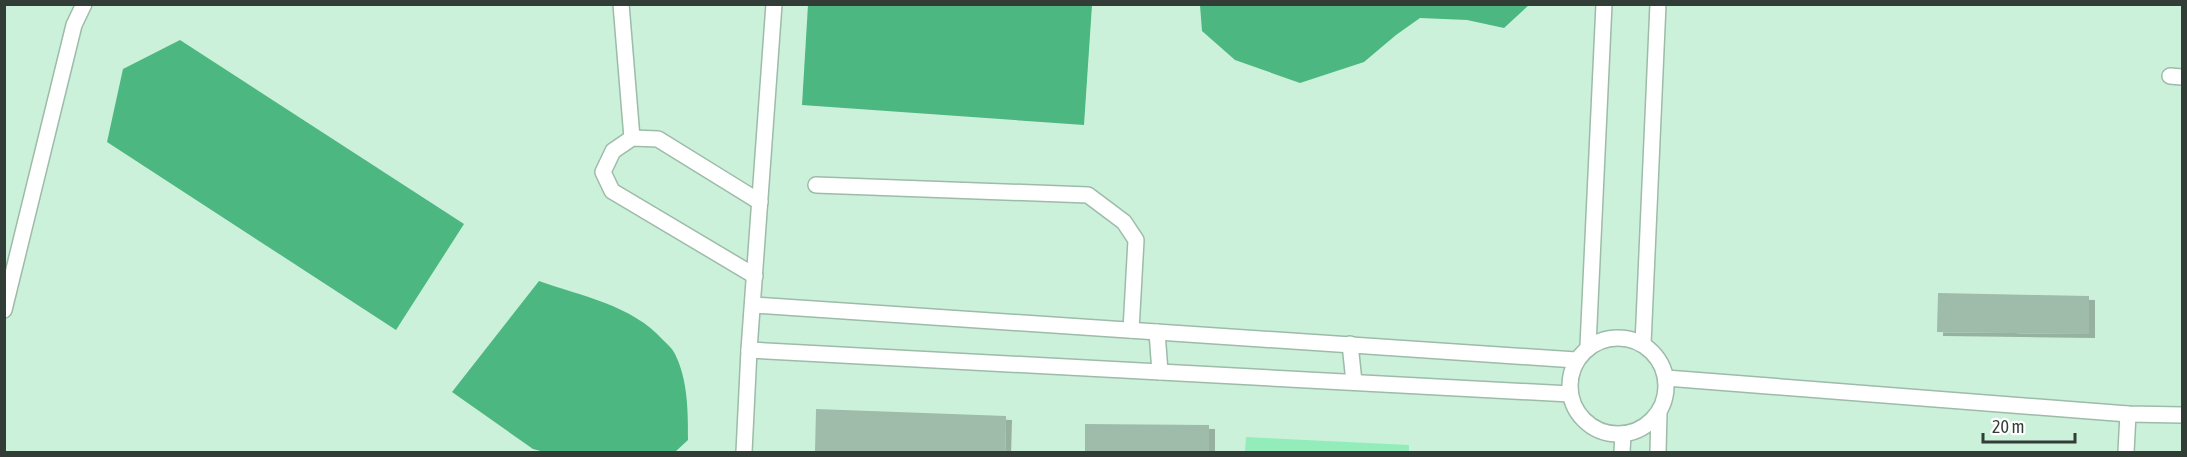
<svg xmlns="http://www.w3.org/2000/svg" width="2187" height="457" viewBox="0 0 2187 457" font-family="'Asap Condensed',sans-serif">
	<defs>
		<filter id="shadow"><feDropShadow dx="6" dy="4" stdDeviation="0" flood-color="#0004"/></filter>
	</defs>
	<rect width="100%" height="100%" fill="#defdea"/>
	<rect fill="#ccf1da" x="5" y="5" width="2177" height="447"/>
	<path fill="#93edba" d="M1246,437L1409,445V452H1245Z"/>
	<g fill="#4cb781">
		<path d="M808,5H1092L1084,125L802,105Z"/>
		<path d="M1200,5V4L1529,5L1504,28L1467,20L1420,18L1396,35L1364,62L1300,83L1235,60L1202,31Z"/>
		<path d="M180,40L464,224L396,330L107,142L123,69Z"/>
		<path d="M539,281C581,296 632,305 663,340C667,344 672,348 675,354C688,380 688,412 688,440L675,452H544L533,449L452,392Z"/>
	</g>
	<g fill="#9fbcaa" filter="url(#shadow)">
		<path d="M1938,293L2089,296V334L1937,332Z"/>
		<path d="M816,409L1006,416L1005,452H815Z"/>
		<path d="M1085,424L1209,425V452H1085Z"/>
	</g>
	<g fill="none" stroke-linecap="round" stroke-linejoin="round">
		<defs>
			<g id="service">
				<path d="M621,4L632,138"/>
				<path d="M2170,76L2182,77"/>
				<path d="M816,185L1088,195L1124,222L1136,240L1131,330"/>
				<path d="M755,276L612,191L603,172L613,151L632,138L658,139L760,202"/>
				<path d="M753,305L1576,360"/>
				<path d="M4,310L74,25L84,4"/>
				<path d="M1157,332L1160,372"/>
				<circle cx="1618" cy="386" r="48"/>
				<path d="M1350,344L1354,382"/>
				<path d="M1643,344L1658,4"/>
				<path d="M1588,346L1604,4"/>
				<path d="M749,350L1570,394"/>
				<path d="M1666,378L2128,414L2182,415"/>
				<path d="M744,452L749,350L774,4"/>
				<path d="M1622,452L1623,434"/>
				<path d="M1658,452L1659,412"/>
				<path d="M2126,452L2128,414"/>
			</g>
		</defs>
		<use href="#service" stroke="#9dbba9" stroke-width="18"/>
		<use href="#service" stroke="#fff" stroke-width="15"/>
	</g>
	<rect width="2187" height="457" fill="none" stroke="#313d36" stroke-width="12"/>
	<path d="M1983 433v9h92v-9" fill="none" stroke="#313d36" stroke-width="3"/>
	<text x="1992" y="433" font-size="18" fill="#313d36" stroke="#ffffff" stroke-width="4.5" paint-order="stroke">20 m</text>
</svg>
